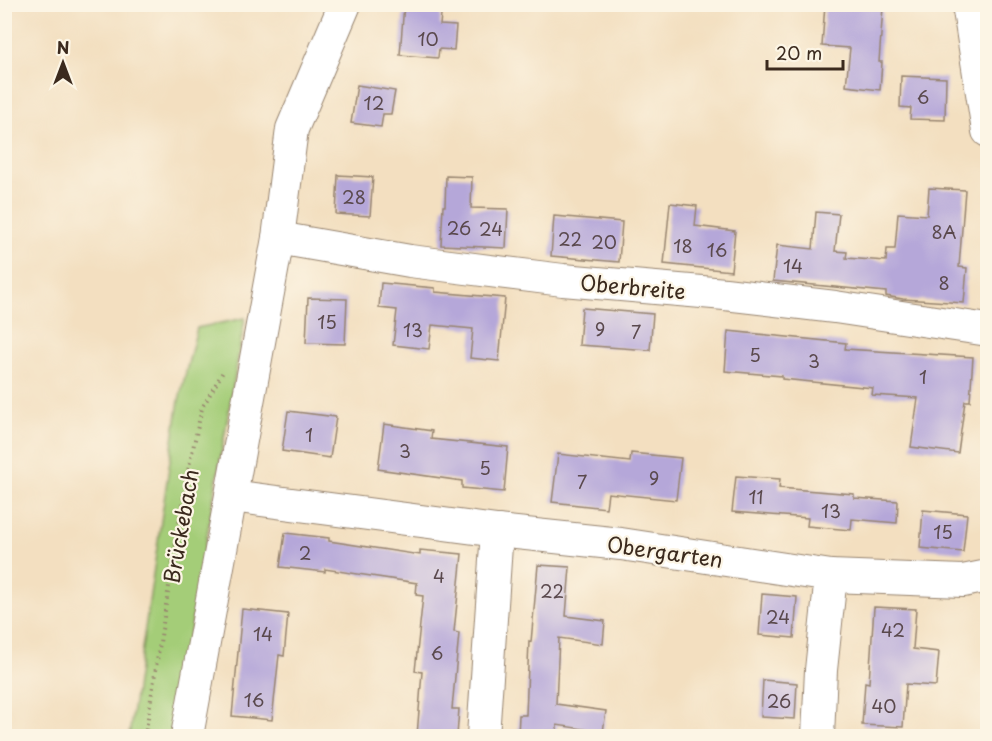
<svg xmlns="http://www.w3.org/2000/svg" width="992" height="741" viewBox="0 0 992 741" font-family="'Playpen Sans',sans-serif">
	<rect width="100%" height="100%" fill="#fcf5e5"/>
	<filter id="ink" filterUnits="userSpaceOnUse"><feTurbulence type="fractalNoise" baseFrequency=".0167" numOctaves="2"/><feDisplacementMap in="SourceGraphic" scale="12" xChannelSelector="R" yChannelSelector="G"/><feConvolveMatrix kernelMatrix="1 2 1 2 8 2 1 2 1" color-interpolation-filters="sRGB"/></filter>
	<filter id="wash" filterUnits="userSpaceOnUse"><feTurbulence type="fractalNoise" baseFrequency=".008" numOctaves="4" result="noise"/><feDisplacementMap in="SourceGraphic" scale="24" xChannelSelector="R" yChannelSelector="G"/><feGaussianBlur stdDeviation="1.35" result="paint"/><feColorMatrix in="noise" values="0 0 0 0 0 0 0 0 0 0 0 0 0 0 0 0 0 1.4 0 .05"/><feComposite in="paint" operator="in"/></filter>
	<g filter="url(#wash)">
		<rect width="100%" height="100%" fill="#f3dfc0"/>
		<path fill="#a4cd78" stroke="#707c4b" stroke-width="1.5" d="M245,318L172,736H129L179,400L197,328Z"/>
		<g id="blocks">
			<g fill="#b5a7d9">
				<path d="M404,4H442L440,25L456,26L454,50L439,49L438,58L400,55Z"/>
				<path d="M825,4H856L883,7L879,62H882L880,90L846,86L850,48L822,46Z"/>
				<path d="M901,76L946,78L945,120L910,119L911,108L900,107Z"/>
				<path d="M357,85L395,91L391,114H383L381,127L351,123Z"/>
				<path d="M338,175L373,177L370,216L336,214Z"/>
				<path d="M446,176L472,177L471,208L508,209L506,248L441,245L443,206H445Z"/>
				<path d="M929,188L965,190L959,267L967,268L964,303L903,299L886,296V292L773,281L777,245L813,249L816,212L839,214L835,251L847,252L846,258L886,261L887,249H895L898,213L927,215Z"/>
				<path d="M670,203L697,206L695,226L735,231L731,271L664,264Z"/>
				<path d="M554,216L622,222L619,262L551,256Z"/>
				<path d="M381,283L435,288V292L505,298L499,361L470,358L473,329L432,325L429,349L393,345L397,310L379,308Z"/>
				<path d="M308,298L347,299L345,344L306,343Z"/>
				<path d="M582,308L653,314L650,350L579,345Z"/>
				<path d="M728,331L846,343L845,349L973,357L970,401H965L958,453L911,447L918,398L872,395L873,388L782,379V376L725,371Z"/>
				<path d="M288,411L336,417L330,458L282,451Z"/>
				<path d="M384,424L432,431L431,439L508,447L504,492L462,488V481L378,469Z"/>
				<path d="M631,453L681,458L676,500L608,493L606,508L552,502L558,454L630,462Z"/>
				<path d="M736,476L780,479L779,488L854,494V498L898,501L897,523L852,519L851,530L807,526L808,518L732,512Z"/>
				<path d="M923,510L967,514L963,552L920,548Z"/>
				<path d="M285,533L329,538V541L420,555V550L462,554L454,632L459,633L452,709H459L457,736H417L422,672L415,671L423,596L416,595L417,583L325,569V572L280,567Z"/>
				<path d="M538,565L570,567L566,616L605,621L603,644L559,638L556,704L606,711L603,732L557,725V736H518L519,715H526L529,641L531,642Z"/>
				<path d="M762,594L797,597L794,638L759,635Z"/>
				<path d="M874,607L916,609L913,649L939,652L936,686L906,684L903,727L862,725L865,682L869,683Z"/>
				<path d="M242,609L288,614L284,656L279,655L272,720L232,716Z"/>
				<path d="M763,680L797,683L795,719L761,717Z"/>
			</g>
		</g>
	</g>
	<g filter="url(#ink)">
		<use href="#blocks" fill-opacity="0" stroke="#97846f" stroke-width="1.5"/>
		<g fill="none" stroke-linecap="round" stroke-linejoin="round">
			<defs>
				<g id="minor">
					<path d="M968,4L988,131"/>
					<path d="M278,238L410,261L563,280L725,294L835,307L988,330"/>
					<path d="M231,496L497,531L621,544L831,576L963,581L988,576"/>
					<path d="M187,736L278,238L292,129L345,4"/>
					<path d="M483,736L497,531"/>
					<path d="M818,736L821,670L831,576"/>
				</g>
			</defs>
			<use href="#minor" stroke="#97846f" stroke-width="34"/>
			<path stroke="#97846f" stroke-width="4" stroke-dasharray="1.5 4.5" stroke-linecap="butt" d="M145,736L186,480L202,408L224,370"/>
			<use href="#minor" stroke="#fff" stroke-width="32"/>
		</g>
	</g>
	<g text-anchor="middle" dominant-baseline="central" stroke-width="4.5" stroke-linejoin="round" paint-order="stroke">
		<g font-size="18" fill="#5a494d">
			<text x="428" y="38">10</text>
			<text x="923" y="96">6</text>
			<text x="374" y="102">12</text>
			<text x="354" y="196">28</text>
			<text x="459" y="227">26</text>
			<text x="491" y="228">24</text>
			<text x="944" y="231">8A</text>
			<text x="570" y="238">22</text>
			<text x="604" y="241">20</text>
			<text x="683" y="245">18</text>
			<text x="717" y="249">16</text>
			<text x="793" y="265">14</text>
			<text x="944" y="282">8</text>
			<text x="327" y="321">15</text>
			<text x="600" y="328">9</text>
			<text x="413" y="329">13</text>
			<text x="636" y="331">7</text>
			<text x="755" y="354">5</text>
			<text x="814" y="360">3</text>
			<text x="923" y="376">1</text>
			<text x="309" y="434">1</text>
			<text x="405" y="450">3</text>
			<text x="485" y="467">5</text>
			<text x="654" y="477">9</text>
			<text x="582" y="481">7</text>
			<text x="756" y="496">11</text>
			<text x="831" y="510">13</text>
			<text x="943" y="531">15</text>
			<text x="305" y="552">2</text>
			<text x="439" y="575">4</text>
			<text x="552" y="590">22</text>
			<text x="778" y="616">24</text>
			<text x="893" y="629">42</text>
			<text x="263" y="633">14</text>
			<text x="437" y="652">6</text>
			<text x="254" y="699">16</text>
			<text x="779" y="700">26</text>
			<text x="884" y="705">40</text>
		</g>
		<g font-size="21" fill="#3b2a1e" stroke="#fcf5e5">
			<text transform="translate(633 286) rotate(5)">Oberbreite</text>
			<text transform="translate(180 526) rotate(-80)">Brückebach</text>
			<text transform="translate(665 551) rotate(8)">Obergarten</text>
		</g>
	</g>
	<rect width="992" height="741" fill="none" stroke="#fcf5e5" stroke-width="24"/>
	<g transform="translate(63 63)" stroke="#fcf5e5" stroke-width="4.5" paint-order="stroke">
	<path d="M0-4.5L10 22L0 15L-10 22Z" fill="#3b2a1e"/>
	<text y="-9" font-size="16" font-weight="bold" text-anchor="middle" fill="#3b2a1e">N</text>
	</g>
	<path d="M767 60v9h76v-9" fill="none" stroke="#3b2a1e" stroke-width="3"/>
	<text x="776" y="60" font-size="18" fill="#3b2a1e" stroke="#fcf5e5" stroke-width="4.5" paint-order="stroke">20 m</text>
</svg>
